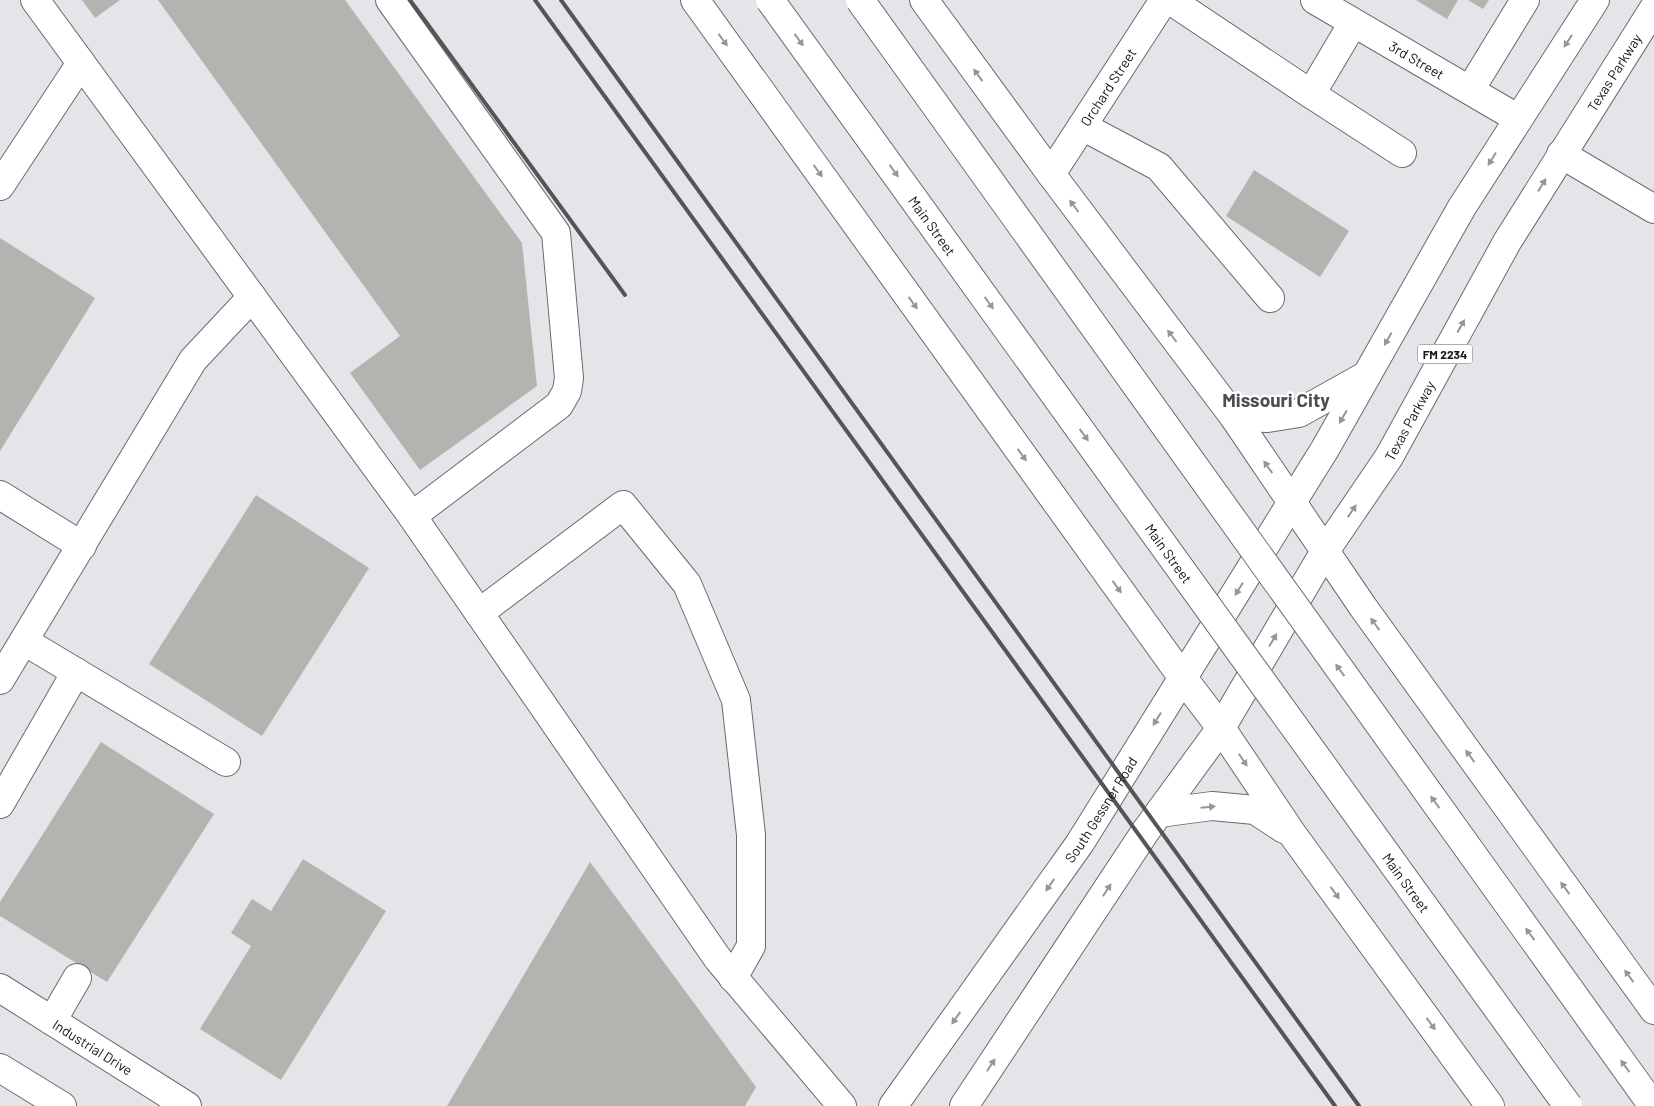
<svg xmlns="http://www.w3.org/2000/svg" width="1654" height="1106" viewBox="0 0 1654 1106" font-family="Barlow,sans-serif">
	<rect width="100%" height="100%" fill="#e4e5e8"/>
	<g fill="#b5b3b0">
		<path d="M82,0H120L95,18Z"/>
		<path d="M158,0H345L522,243L537,386L420,470L350,373L400,336Z"/>
		<path d="M1416,0H1458L1447,19Z"/>
		<path d="M1468,0H1489L1483,9Z"/>
		<path d="M1254,170L1349,231L1320,277L1226,216Z"/>
		<path d="M0,238L95,298L0,451Z"/>
		<path d="M256,495L369,568L262,736L149,664Z"/>
		<path d="M101,742L214,814L107,982L0,916V902Z"/>
		<path d="M303,859L386,911L281,1080L200,1029L251,946L231,933L252,899L271,911Z"/>
		<path d="M590,862L756,1087L745,1106H447Z"/>
	</g>
	<g fill="none" stroke-linecap="round" stroke-linejoin="round">
		<defs>
			<g id="minor">
				<path d="M35,0L412,516L718,959L842,1106"/>
				<path d="M390,0L556,233L569,378L567,391L559,405L412,516"/>
				<path d="M1170,0L1311,94L1353,23"/>
				<path id="s1" d="M1315,0L1517,118"/>
				<path d="M1470,90L1525,0"/>
				<path d="M1311,94L1402,153"/>
				<path d="M1082,126L1159,167L1270,298"/>
				<path d="M1561,154L1654,209"/>
				<path id="s2" d="M1051,174L1164,0"/>
				<path d="M0,186L81,63"/>
				<path d="M0,495L82,546"/>
				<path d="M479,613L623,505L687,584L736,700L751,835V946L733,978"/>
				<path d="M24,641L226,762"/>
				<path d="M0,680L193,360L252,297"/>
				<path d="M0,804L76,672"/>
				<path id="s3" d="M0,988L187,1106"/>
				<path d="M52,1021L77,978"/>
				<path d="M0,1068L62,1106"/>
			</g>
			<g id="major">
				<path id="s4" d="M893,1106L1080,843L1325,449L1462,207L1595,0"/>
				<path id="s5" d="M964,1106L1145,832L1221,728L1325,551L1389,457L1507,242L1654,8"/>
			</g>
			<g id="highway">
				<path d="M695,0L1183,678L1221,728L1293,835L1490,1106"/>
				<path d="M924,0L1051,174L1234,417L1363,607L1654,1010"/>
				<path d="M1234,417L1267,418L1299,413L1367,375"/>
				<path d="M1159,813L1212,806L1255,810L1284,829"/>
			</g>
		</defs>
		<use href="#minor" stroke="#6a6b6e" stroke-width="30"/>
		<use href="#major" stroke="#6a6b6e" stroke-width="30"/>
		<use href="#highway" stroke="#6a6b6e" stroke-width="30"/>
		<use href="#minor" stroke="#fff" stroke-width="28"/>
		<use href="#major" stroke="#fff" stroke-width="28"/>
		<use href="#highway" stroke="#fff" stroke-width="28"/>
		<g stroke="#545557" stroke-width="4">
			<path d="M410,0L625,295"/>
			<path d="M535,0L1335,1106"/>
			<path d="M561,0L1359,1106"/>
		</g>
		<defs>
			<g id="highway-bridge">
				<path id="s6" d="M770,0L1568,1106"/>
				<path d="M860,0L1653,1106"/>
			</g>
		</defs>
		<use href="#highway-bridge" stroke="#6a6b6e" stroke-width="30" stroke-linecap="butt"/>
		<use href="#highway-bridge" stroke="#fff" stroke-width="28"/>
	</g>
	<defs><path id="oneway-solid" d="M-6-.8H1V-3.2L6.5 0L1 3.2V.8H-6Z" transform="scale(1.25)"/></defs>
	<g fill="#959696">
		<use href="#oneway-solid" transform="translate(723 40) rotate(54)"/>
		<use href="#oneway-solid" transform="translate(799 40) rotate(54)"/>
		<use href="#oneway-solid" transform="translate(1568 41) rotate(123)"/>
		<use href="#oneway-solid" transform="translate(978 75) rotate(-126)"/>
		<use href="#oneway-solid" transform="translate(1492 159) rotate(122)"/>
		<use href="#oneway-solid" transform="translate(818 171) rotate(54)"/>
		<use href="#oneway-solid" transform="translate(894 171) rotate(54)"/>
		<use href="#oneway-solid" transform="translate(1542 185) rotate(-58)"/>
		<use href="#oneway-solid" transform="translate(1074 206) rotate(-127)"/>
		<use href="#oneway-solid" transform="translate(913 303) rotate(54)"/>
		<use href="#oneway-solid" transform="translate(989 303) rotate(54)"/>
		<use href="#oneway-solid" transform="translate(1461 326) rotate(-61)"/>
		<use href="#oneway-solid" transform="translate(1172 336) rotate(-127)"/>
		<use href="#oneway-solid" transform="translate(1388 339) rotate(119)"/>
		<use href="#oneway-solid" transform="translate(1343 417) rotate(120)"/>
		<use href="#oneway-solid" transform="translate(1084 435) rotate(54)"/>
		<use href="#oneway-solid" transform="translate(1022 455) rotate(54)"/>
		<use href="#oneway-solid" transform="translate(1268 467) rotate(-125)"/>
		<use href="#oneway-solid" transform="translate(1352 511) rotate(-56)"/>
		<use href="#oneway-solid" transform="translate(1117 587) rotate(54)"/>
		<use href="#oneway-solid" transform="translate(1239 589) rotate(122)"/>
		<use href="#oneway-solid" transform="translate(1375 624) rotate(-126)"/>
		<use href="#oneway-solid" transform="translate(1273 640) rotate(-59)"/>
		<use href="#oneway-solid" transform="translate(1340 670) rotate(-126)"/>
		<use href="#oneway-solid" transform="translate(1157 719) rotate(122)"/>
		<use href="#oneway-solid" transform="translate(1470 756) rotate(-126)"/>
		<use href="#oneway-solid" transform="translate(1243 760) rotate(56)"/>
		<use href="#oneway-solid" transform="translate(1435 802) rotate(-126)"/>
		<use href="#oneway-solid" transform="translate(1208 807) rotate(-5)"/>
		<use href="#oneway-solid" transform="translate(1050 885) rotate(125)"/>
		<use href="#oneway-solid" transform="translate(1565 888) rotate(-126)"/>
		<use href="#oneway-solid" transform="translate(1107 890) rotate(-57)"/>
		<use href="#oneway-solid" transform="translate(1335 893) rotate(54)"/>
		<use href="#oneway-solid" transform="translate(1530 934) rotate(-126)"/>
		<use href="#oneway-solid" transform="translate(1629 976) rotate(-126)"/>
		<use href="#oneway-solid" transform="translate(956 1018) rotate(125)"/>
		<use href="#oneway-solid" transform="translate(1431 1024) rotate(54)"/>
		<use href="#oneway-solid" transform="translate(991 1065) rotate(-57)"/>
		<use href="#oneway-solid" transform="translate(1625 1066) rotate(-126)"/>
	</g>
	<g text-anchor="middle" dominant-baseline="central" stroke-width="4.5" stroke-linejoin="round" paint-order="stroke">
		<rect fill="#fff" stroke="#5a5b5c" stroke-width="1" x="1417.5" y="344.5" width="55" height="19" rx="4"/>
		<g font-size="12" font-weight="bold" fill="#141516">
			<text x="1445" y="354">FM 2234</text>
		</g>
		<g font-size="14" fill="#141516" stroke="#fff">
			<text stroke="none"><textPath href="#s1" startOffset="118">3rd Street</textPath></text>
			<text stroke="none"><textPath href="#s5" startOffset="1222">Texas Parkway</textPath></text>
			<text stroke="none"><textPath href="#s2" startOffset="104">Orchard Street</textPath></text>
			<text stroke="none"><textPath href="#s6" startOffset="278">Main Street</textPath></text>
			<text stroke="none"><textPath href="#s5" startOffset="818">Texas Parkway</textPath></text>
			<text stroke="none"><textPath href="#s6" startOffset="682">Main Street</textPath></text>
			<text stroke="none"><textPath href="#s4" startOffset="362">South Gessner Road</textPath></text>
			<text stroke="none"><textPath href="#s6" startOffset="1088">Main Street</textPath></text>
			<text stroke="none"><textPath href="#s3" startOffset="110">Industrial Drive</textPath></text>
		</g>
		<g font-size="19" font-weight="bold" fill="#4d4d50" stroke="#fff">
			<text x="1276" y="399">Missouri City</text>
		</g>
	</g>
</svg>
